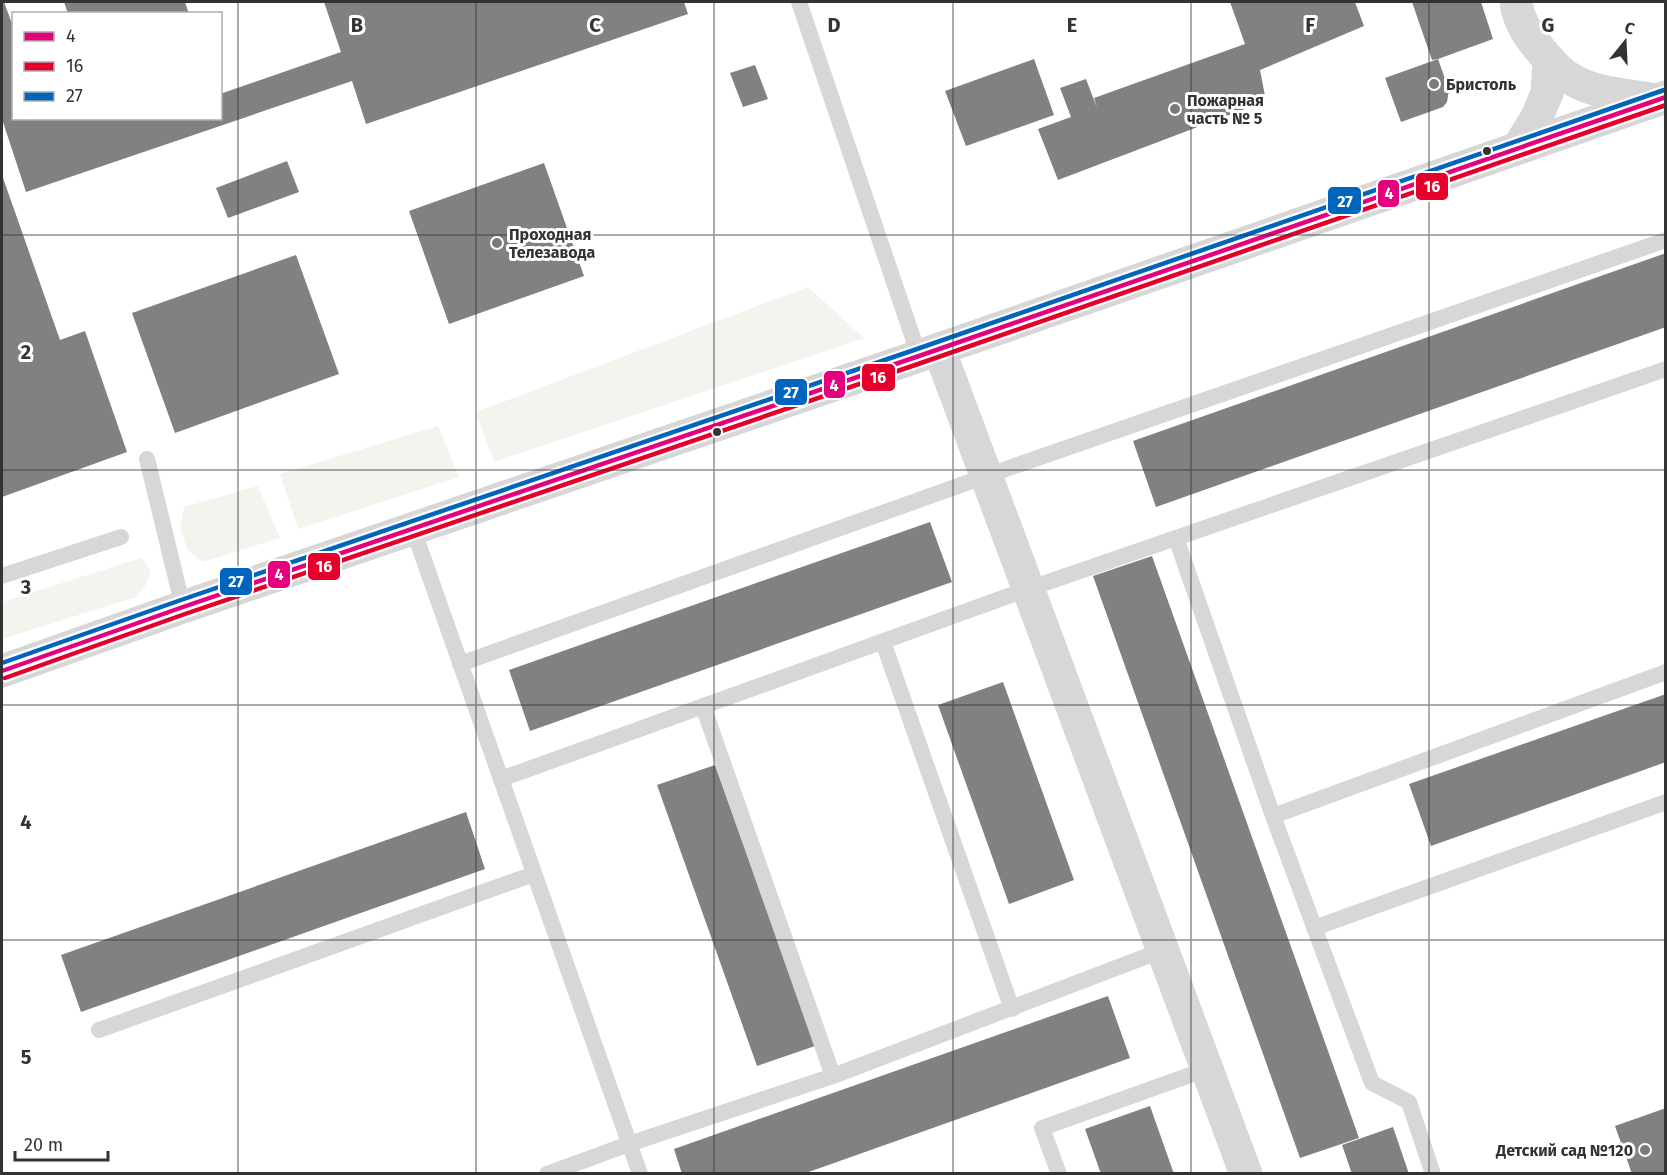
<svg xmlns="http://www.w3.org/2000/svg" width="1667" height="1175" viewBox="0 0 1667 1175" font-family="'Fira Sans',sans-serif">
	<rect width="100%" height="100%" fill="#fff"/>
	<g fill="#f1f5ed">
		<path d="M808,287L864,338L494,462L476,412Z"/>
		<path d="M438,426L459,477L298,529L280,474Z"/>
		<path d="M258,486L280,538L203,562L188,551L180,528L184,507Z"/>
		<path d="M141,558L151,571L144,588L136,597L2,639V602Z"/>
	</g>
	<g fill="#818181">
		<path d="M2,2H4L14,29V118H220V94L341,52L324,2H684L688,14L366,124L352,81L26,192L2,119Z"/>
		<path d="M64,2H185L189,14H68Z"/>
		<path d="M1230,2H1355L1364,26L1260,70L1266,101L1058,180L1038,129L1071,117L1060,88L1086,79L1097,108L1094,98L1245,44Z"/>
		<path d="M1412,2H1481L1493,39L1438,59L1449,90L1447,102L1443,107L1401,122L1385,78L1438,59L1432,60Z"/>
		<path d="M1034,59L1054,115L966,146L945,91Z"/>
		<path d="M755,65L768,99L743,107L730,73Z"/>
		<path d="M287,161L299,192L228,218L216,188Z"/>
		<path d="M544,163L584,276L449,324L409,211Z"/>
		<path d="M2,175L60,340L85,331L127,452L2,497Z"/>
		<path d="M1666,253V327L1156,507L1133,441Z"/>
		<path d="M296,255L339,374L175,433L132,313Z"/>
		<path d="M930,522L952,582L530,731L509,670Z"/>
		<path d="M1152,556L1359,1138L1300,1158L1093,576Z"/>
		<path d="M1003,682L1074,880L1009,904L938,705Z"/>
		<path d="M1666,694V762L1431,846L1409,784Z"/>
		<path d="M715,765L815,1046L757,1066L657,785Z"/>
		<path d="M466,812L485,869L81,1012L61,955Z"/>
		<path d="M1108,996L1130,1058L803,1174H682L674,1149Z"/>
		<path d="M1150,1106L1174,1174H1101L1085,1129Z"/>
		<path d="M1666,1108V1174H1632L1615,1126Z"/>
		<path d="M1393,1127L1409,1174H1352L1342,1145Z"/>
	</g>
	<g fill="none" stroke-linecap="round" stroke-linejoin="round">
		<g stroke="#d7d7d7" stroke-width="16">
			<path d="M799,2L919,356"/>
			<path d="M147,459L183,607"/>
			<path d="M413,529L640,1174"/>
			<path d="M1176,538L1273,816L1372,1083L1409,1102L1433,1174"/>
			<path d="M2,576L121,537"/>
			<path d="M883,642L1012,1009"/>
			<path d="M460,664L986,476L1666,240"/>
			<path d="M703,706L833,1076"/>
			<path d="M501,779L1028,589L1666,369"/>
			<path d="M1273,816L1666,672"/>
			<path d="M1314,928L1666,802"/>
			<path d="M99,1030L534,874"/>
			<path d="M547,1174L629,1144L833,1076L1163,950"/>
			<path d="M1059,1174L1042,1128L1207,1069"/>
		</g>
		<g stroke="#d7d7d7" stroke-width="33">
			<path d="M1516,2C1518,19 1527,34 1538,47C1547,58 1558,72 1571,79C1595,94 1628,95 1656,100"/>
			<path d="M1518,148L1537,117L1547,93L1549,60"/>
			<path d="M939,349L1246,1174"/>
		</g>
		<path stroke="#d7d7d7" stroke-width="33" d="M2,671L183,607L919,356L1666,97"/>
		<defs>
			<path id="bus-1" d="M2,671L183,607L919,356L1666,97"/>
			<path id="bus-2" d="M5,678L185,614L921,363L1666,105"/>
			<path id="bus-3" d="M2,663L181,600L917,349L1664,90"/>
		</defs>
		<use href="#bus-1" stroke="#fff" stroke-width="9"/>
		<use href="#bus-2" stroke="#fff" stroke-width="9"/>
		<use href="#bus-3" stroke="#fff" stroke-width="9"/>
		<use href="#bus-1" stroke="#e5007d" stroke-width="4.5"/>
		<use href="#bus-2" stroke="#e4002b" stroke-width="4.5"/>
		<use href="#bus-3" stroke="#0065bd" stroke-width="4.5"/>
	</g>
	<path fill="none" stroke="#333" stroke-width="1.5" stroke-opacity="0.55" d="M238,2V1174M476,2V1174M714,2V1174M953,2V1174M1191,2V1174M1429,2V1174M2,235H1666M2,470H1666M2,705H1666M2,940H1666"/>
	<g fill="#7a7a7a" stroke="#fff" stroke-width="2">
		<circle cx="1434" cy="84" r="6"/>
		<circle cx="1175" cy="109" r="6"/>
		<circle cx="497" cy="243" r="6"/>
		<circle cx="1645" cy="1150" r="6"/>
	</g>
	<g fill="#333" stroke="#fff" stroke-width="2">
		<circle cx="1487" cy="151" r="5"/>
		<circle cx="717" cy="432" r="5"/>
	</g>
	<g text-anchor="middle" dominant-baseline="central" stroke-width="6" stroke-linejoin="round" paint-order="stroke">
		<g font-size="16" font-weight="bold" fill="#333" stroke="#fff" text-anchor="start">
			<text x="1446" y="84">Бристоль</text>
			<text x="1187" y="100">Пожарная<tspan x="1187" dy="18">часть № 5</tspan></text>
			<text x="509" y="234">Проходная<tspan x="509" dy="18">Телезавода</tspan></text>
			<text x="1633" y="1150" text-anchor="end">Детский сад №120</text>
		</g>
	</g>
	<g font-size="20" text-anchor="middle" font-weight="bold" fill="#333" stroke="#fff" stroke-width="6" stroke-linejoin="round" paint-order="stroke">
		<text x="357" y="32">B</text>
		<text x="595" y="32">C</text>
		<text x="834" y="32">D</text>
		<text x="1072" y="32">E</text>
		<text x="1310" y="32">F</text>
		<text x="1548" y="32">G</text>
		<text x="26" y="359">2</text>
		<text x="26" y="594">3</text>
		<text x="26" y="829">4</text>
		<text x="26" y="1064">5</text>
	</g>
	<g stroke="#fff" stroke-width="2">
		<rect x="1415" y="172" width="34" height="29" rx="6" fill="#e4002b"/>
		<rect x="1377" y="179" width="23" height="29" rx="6" fill="#e5007d"/>
		<rect x="1327" y="186" width="35" height="29" rx="6" fill="#0065bd"/>
		<rect x="861" y="363" width="35" height="29" rx="6" fill="#e4002b"/>
		<rect x="823" y="370" width="23" height="29" rx="6" fill="#e5007d"/>
		<rect x="774" y="378" width="34" height="28" rx="6" fill="#0065bd"/>
		<rect x="307" y="552" width="34" height="29" rx="6" fill="#e4002b"/>
		<rect x="267" y="560" width="24" height="29" rx="6" fill="#e5007d"/>
		<rect x="219" y="567" width="34" height="29" rx="6" fill="#0065bd"/>
	</g>
	<g font-size="16" text-anchor="middle" font-weight="bold" fill="#fff">
		<text x="1432" y="192">16</text>
		<text x="1389" y="199">4</text>
		<text x="1345" y="207">27</text>
		<text x="878" y="383">16</text>
		<text x="834" y="391">4</text>
		<text x="791" y="398">27</text>
		<text x="324" y="572">16</text>
		<text x="279" y="580">4</text>
		<text x="236" y="587">27</text>
	</g>
	<rect width="1667" height="1175" fill="none" stroke="#333333" stroke-width="6"/>
	<rect x="12" y="12" width="210" height="108" fill="#ffffff" stroke="#adadad" stroke-width="1.5"/>
	<rect x="24" y="32" width="30" height="9" fill="#e5007d" stroke="#adadad" stroke-width="1.5"/>
	<text x="66" y="42" font-size="18" fill="#333333">4</text>
	<rect x="24" y="62" width="30" height="9" fill="#e4002b" stroke="#adadad" stroke-width="1.5"/>
	<text x="66" y="72" font-size="18" fill="#333333">16</text>
	<rect x="24" y="92" width="30" height="9" fill="#0065bd" stroke="#adadad" stroke-width="1.5"/>
	<text x="66" y="102" font-size="18" fill="#333333">27</text>
	<g transform="translate(1625 42) rotate(18)" stroke="#ffffff" stroke-width="4.5" paint-order="stroke">
	<path d="M0-4.5L10 22L0 15L-10 22Z" fill="#333333"/>
	<text y="-9" font-size="16" font-weight="bold" text-anchor="middle" fill="#333333">С</text>
	</g>
	<path d="M15 1151v9h93v-9" fill="none" stroke="#333333" stroke-width="3"/>
	<text x="24" y="1151" font-size="18" fill="#333333" stroke="#ffffff" stroke-width="4.5" paint-order="stroke">20 m</text>
</svg>
